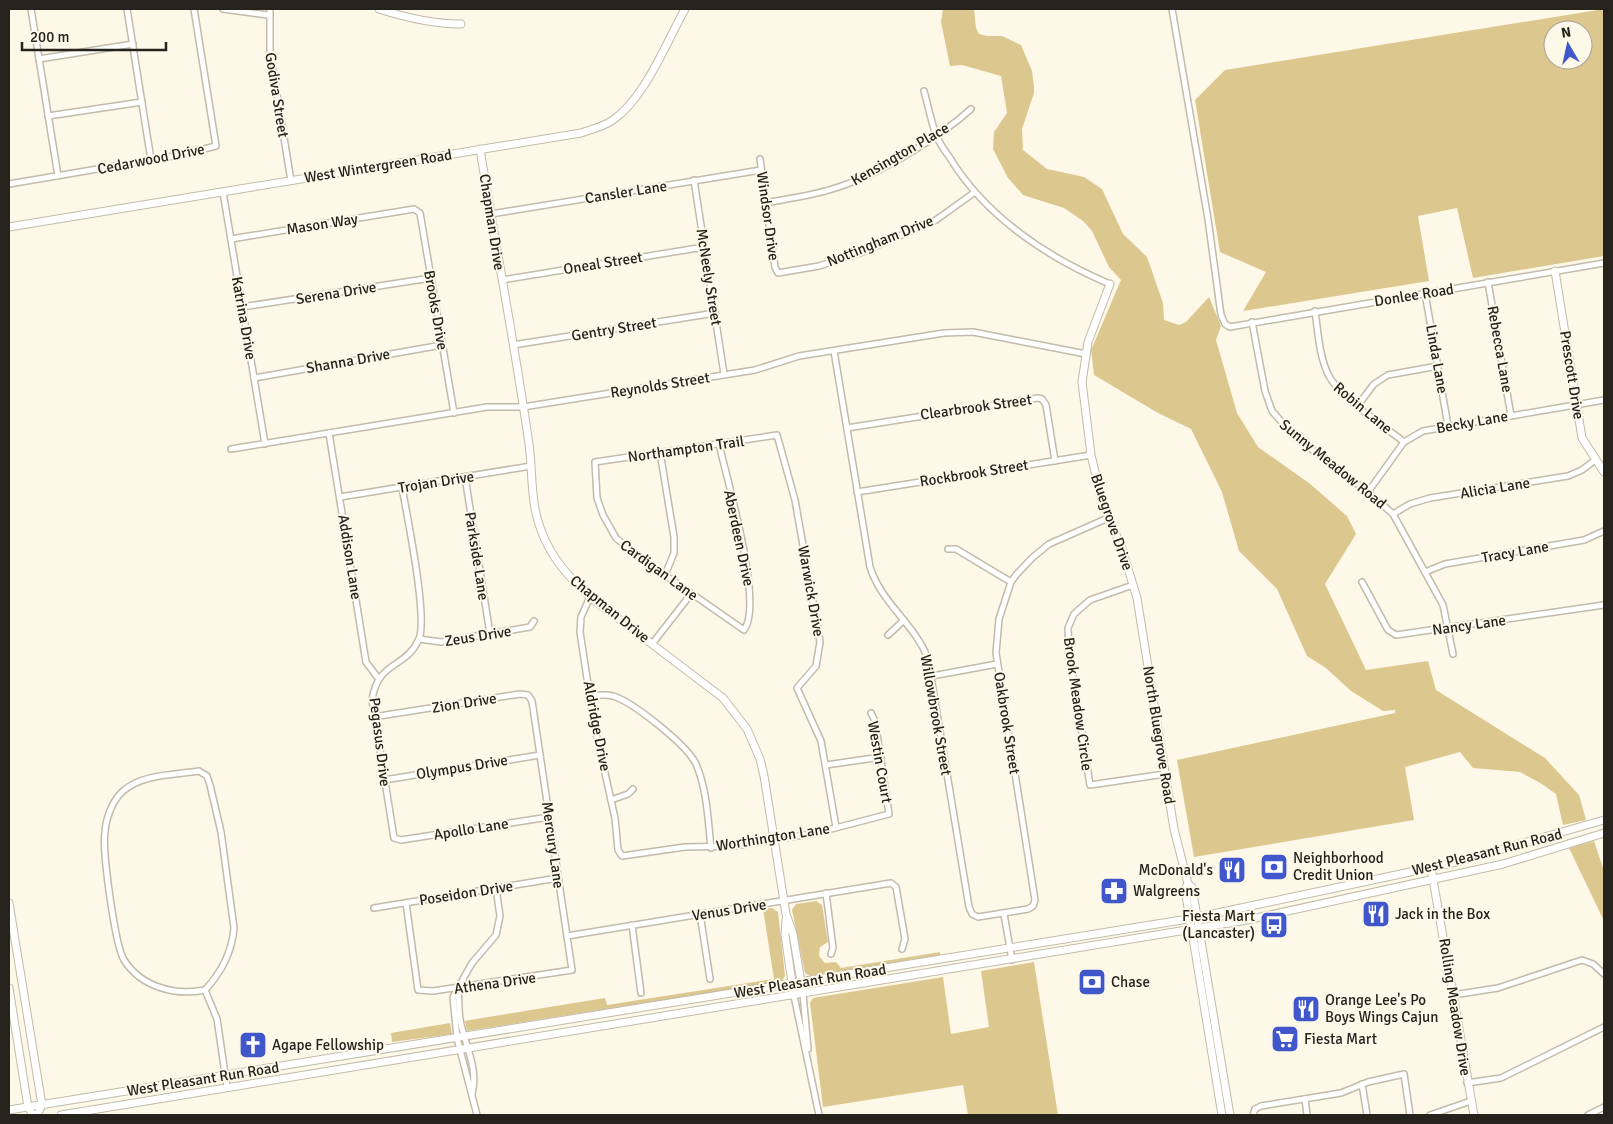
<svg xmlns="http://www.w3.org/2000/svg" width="1613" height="1124" viewBox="0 0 1613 1124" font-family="Signika,sans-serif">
	<rect width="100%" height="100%" fill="#fef8e9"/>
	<g fill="#dcc78e" fill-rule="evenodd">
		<path d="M943,9H974L976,28L979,34L987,36H1002L1021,45L1032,71L1034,86V93L1022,129L1023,150L1047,169L1084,177L1102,189L1123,234L1147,257L1163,303L1164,320L1179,325L1186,322L1209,297L1221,326L1216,340L1237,413L1258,447L1309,483L1347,516L1356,534L1325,584L1366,670L1428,661L1436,690L1545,758L1579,795L1586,820L1563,825L1556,794L1542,784L1520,772L1473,768L1460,752L1405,767L1414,820L1194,857L1177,760L1395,713V710L1383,711L1351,691L1326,668L1307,656L1277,589L1239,551L1222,492L1191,429L1158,413L1094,375L1091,350L1121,280L1109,267L1092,231L1083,221L1064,208L1023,195L1008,178L993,149L994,132L1007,113L1001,76L962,65L950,66L941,22Z"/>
		<path d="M1604,9V256L1473,278L1457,208L1418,216L1429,281L1243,311L1266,272L1220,252L1195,100L1225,70ZM1553,30H1583V60H1553Z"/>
		<path d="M1594,841L1604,871V921L1569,848Z"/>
		<path d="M816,901L822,905L828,942L820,947L819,956L825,963L836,962L841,968L940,952V955L810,976L805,973L792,910L796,904Z"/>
		<path d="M772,908L778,912L785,976L782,981L467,1031L465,1021L470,1020L605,998L607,1005L774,979L763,909Z"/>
		<path d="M1034,962L1058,1115H968L963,1085L823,1107L810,1003L813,998L943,977L951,1034L989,1027L981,971Z"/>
		<path d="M450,1023L452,1034L392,1042L391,1033Z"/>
	</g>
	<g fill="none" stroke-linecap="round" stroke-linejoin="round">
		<defs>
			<g id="street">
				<path d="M31,9L58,176"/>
				<path d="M127,9L151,160"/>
				<path d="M223,9L268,15"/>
				<path d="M270,9V51L291,181"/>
				<path d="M1172,9L1208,219L1221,315L1225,324L1230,327L1604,263"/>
				<path d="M39,59L133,44"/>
				<path d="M924,91C928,105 931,121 936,135C939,143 945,151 950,158C986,217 1048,258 1110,284"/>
				<path d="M48,116L142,102"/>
				<path d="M760,159L775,267L778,273L819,266L860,253L936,220L975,192"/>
				<path d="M694,180L724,374"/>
				<path d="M9,184L180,155L216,146L194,9"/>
				<path d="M223,192L265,444"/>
				<path d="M765,203C793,198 821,194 847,184C886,170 941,136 971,109"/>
				<path d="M491,214L761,170"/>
				<path d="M231,239L414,209L420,213L454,413"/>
				<path d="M502,280L704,247"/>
				<path d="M1488,282L1511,416"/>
				<path d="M1425,293L1448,426"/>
				<path d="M242,307L431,278"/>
				<path d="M1315,311C1318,332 1319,353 1327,372C1337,396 1383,425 1404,442"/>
				<path d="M1252,322L1265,391L1272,411L1294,436L1368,492L1393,514L1443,605L1453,654"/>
				<path d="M513,345L715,313"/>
				<path d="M834,351L870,567C881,603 915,624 928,659L969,907L972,914L978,917L1028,909L1033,906L1035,900L996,653L999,619L1011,582L1016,575L1032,558L1049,544L1108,518"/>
				<path d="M254,378L442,345"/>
				<path d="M1358,405L1374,384L1388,375L1438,366"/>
				<path d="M847,428L1038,398L1042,399L1046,405L1055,461"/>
				<path d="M329,433L366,662L378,678"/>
				<path d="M719,444C727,480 764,604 744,630L642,559L616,538L603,515L597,498L595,462L777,435L795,500L820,642L816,666L797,688L821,741L836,827"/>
				<path d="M231,449L487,407H523L755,370L799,356L944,333L973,332L1086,354"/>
				<path d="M660,452L674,537V553L665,575"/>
				<path d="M465,477L490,634"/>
				<path d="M402,487C407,516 428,617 419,639C406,669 378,660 372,700L394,838L401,840L549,817"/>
				<path d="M857,492L1091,455"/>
				<path d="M1368,492L1404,442L1423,431L1604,400"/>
				<path d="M340,497L531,466"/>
				<path d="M1393,514L1410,504L1430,498L1568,476L1582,470L1595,460"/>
				<path d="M948,549H956L1011,582"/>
				<path d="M1425,572L1445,564L1584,540L1604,531"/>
				<path d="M1362,582L1388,630L1396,635L1604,605"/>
				<path d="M1133,585L1090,600L1074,614L1068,628L1069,652L1090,785L1165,774"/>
				<path d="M590,597L581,617L580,632L594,724L615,818L618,850L622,856L685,847L734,846L816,833L889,814L875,721L871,713"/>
				<path d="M888,635L904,620"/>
				<path d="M419,639L441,642L530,627L534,621"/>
				<path d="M652,644L691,594"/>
				<path d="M932,676L997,664"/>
				<path d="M590,696C597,695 605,694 613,696C633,702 687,745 696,764C707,789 708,820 711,848"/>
				<path d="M373,717L520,694L528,695L532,701L572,970L433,991L418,990L406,903"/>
				<path d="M826,765L881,757"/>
				<path d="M199,771L207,776L210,785L221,832L234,928C232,951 221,973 205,990C175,996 141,987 124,960C115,945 102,851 105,832C106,818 112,801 123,791C142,774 174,775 199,771Z"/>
				<path d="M384,780L540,755"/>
				<path d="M611,800L628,794L633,789"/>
				<path d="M826,893L833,948L831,954"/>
				<path d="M374,908L558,878"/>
				<path d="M700,914L710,979"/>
				<path d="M1004,914L1012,960"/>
				<path d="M632,925L641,993"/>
				<path d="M567,936L891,883L896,887L905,939L902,949"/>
				<path d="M457,988C460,998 458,1008 460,1019C464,1044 479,1067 472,1094"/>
				<path d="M205,990L217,1019L227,1087"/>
				<path d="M803,994L808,1049"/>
				<path d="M1453,995L1498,988L1582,960L1593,964L1604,974"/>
				<path d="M794,996L819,1115"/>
				<path d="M1467,1083L1501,1078L1604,1027"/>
				<path d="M1362,1084L1367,1115"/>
				<path d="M1305,1099L1307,1115"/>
				<path d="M477,1115L457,1038L453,997L472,963L496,935L500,916L496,888"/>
				<path d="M1253,1115L1255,1109L1261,1106L1341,1093L1368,1082L1404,1074L1410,1115"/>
				<path d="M1430,1115L1471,1101"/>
				<path d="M1588,1115L1604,1107"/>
			</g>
			<g id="secondary">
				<path d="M379,9C407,18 432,24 461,24"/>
				<path d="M480,149C496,248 515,346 529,444C533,473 530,502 541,530C551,558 569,577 590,597L723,698L747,729L760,759L764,776L786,914L793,934L803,994"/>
				<path d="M9,227L581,133C592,129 603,127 613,120C645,98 666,43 685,9"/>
				<path d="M1555,271L1582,438L1604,472"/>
				<path d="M1110,284L1088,342L1082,382L1091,455L1102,501L1122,549L1137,598L1174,829L1188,884L1192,887L1230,1115"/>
				<path d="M1431,868L1474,1115"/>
				<path d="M1188,884L1185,889L1222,1115"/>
				<path d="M9,903L42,1105L37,1115"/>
				<path d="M786,920L785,935L794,996"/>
				<path d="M9,988L28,1107L33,1115"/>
				<path d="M9,1110L1194,918L1457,862L1604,820"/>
				<path d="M61,1115L1247,920L1503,864L1604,833"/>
			</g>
		</defs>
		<use href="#street" stroke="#c2bba9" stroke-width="8"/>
		<use href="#secondary" stroke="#c2bba9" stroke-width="9"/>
		<use href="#street" stroke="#fff" stroke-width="5"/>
		<use href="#secondary" stroke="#fff" stroke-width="7"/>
	</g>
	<defs>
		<symbol id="bank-square" viewBox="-11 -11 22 22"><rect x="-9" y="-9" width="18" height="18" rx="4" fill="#4057cb" stroke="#fef8e9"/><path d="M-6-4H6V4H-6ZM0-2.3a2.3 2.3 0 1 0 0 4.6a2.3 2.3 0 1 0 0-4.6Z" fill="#fff"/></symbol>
		<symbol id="restaurant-square" viewBox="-11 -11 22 22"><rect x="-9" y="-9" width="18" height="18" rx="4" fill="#4057cb" stroke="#fef8e9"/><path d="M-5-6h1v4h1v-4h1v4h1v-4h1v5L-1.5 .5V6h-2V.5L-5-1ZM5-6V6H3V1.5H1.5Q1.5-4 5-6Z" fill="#fff"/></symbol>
		<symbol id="pharmacy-square" viewBox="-11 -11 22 22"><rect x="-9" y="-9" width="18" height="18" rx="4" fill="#4057cb" stroke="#fef8e9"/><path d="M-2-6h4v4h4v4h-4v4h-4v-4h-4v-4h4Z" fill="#fff"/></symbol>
		<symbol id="bus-square" viewBox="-11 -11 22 22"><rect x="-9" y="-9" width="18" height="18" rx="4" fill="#4057cb" stroke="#fef8e9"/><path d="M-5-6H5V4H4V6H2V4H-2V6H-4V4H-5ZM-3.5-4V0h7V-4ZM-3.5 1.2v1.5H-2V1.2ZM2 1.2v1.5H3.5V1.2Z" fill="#fff"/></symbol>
		<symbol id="supermarket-square" viewBox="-11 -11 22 22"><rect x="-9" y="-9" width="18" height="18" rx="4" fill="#4057cb" stroke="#fef8e9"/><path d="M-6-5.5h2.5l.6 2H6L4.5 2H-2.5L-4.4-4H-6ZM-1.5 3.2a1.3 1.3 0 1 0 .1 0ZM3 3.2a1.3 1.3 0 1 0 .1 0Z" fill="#fff"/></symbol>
		<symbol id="church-square" viewBox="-11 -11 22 22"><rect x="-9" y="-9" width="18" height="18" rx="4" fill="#4057cb" stroke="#fef8e9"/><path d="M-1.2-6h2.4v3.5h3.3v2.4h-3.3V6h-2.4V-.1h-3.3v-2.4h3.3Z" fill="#fff"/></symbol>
	</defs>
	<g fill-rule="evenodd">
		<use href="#bank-square" x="1258" y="851" width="32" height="32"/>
		<use href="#restaurant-square" x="1216" y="854" width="32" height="32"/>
		<use href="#pharmacy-square" x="1098" y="875" width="32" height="32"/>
		<use href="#restaurant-square" x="1360" y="898" width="32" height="32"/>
		<use href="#bus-square" x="1258" y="909" width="32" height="32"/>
		<use href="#bank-square" x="1076" y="966" width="32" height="32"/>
		<use href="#restaurant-square" x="1290" y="993" width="32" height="32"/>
		<use href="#supermarket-square" x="1269" y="1023" width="32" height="32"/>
		<use href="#church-square" x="237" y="1029" width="32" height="32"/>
	</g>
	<g text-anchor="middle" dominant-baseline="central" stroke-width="4" stroke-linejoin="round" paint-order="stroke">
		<g font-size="15" fill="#26231c" stroke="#fef8e9">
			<text transform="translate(277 95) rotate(81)">Godiva Street</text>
			<text transform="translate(900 154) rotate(-30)">Kensington Place</text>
			<text transform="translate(151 159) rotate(-11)">Cedarwood Drive</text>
			<text transform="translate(378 166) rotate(-9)">West Wintergreen Road</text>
			<text transform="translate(626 192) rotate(-9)">Cansler Lane</text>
			<text transform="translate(768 216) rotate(82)">Windsor Drive</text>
			<text transform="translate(492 222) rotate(81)">Chapman Drive</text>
			<text transform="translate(322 224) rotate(-9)">Mason Way</text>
			<text transform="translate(880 241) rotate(-22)">Nottingham Drive</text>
			<text transform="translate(603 263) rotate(-9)">Oneal Street</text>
			<text transform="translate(709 277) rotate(81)">McNeely Street</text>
			<text transform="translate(336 293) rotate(-9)">Serena Drive</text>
			<text transform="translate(1414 295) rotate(-9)">Donlee Road</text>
			<text transform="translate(436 310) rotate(80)">Brooks Drive</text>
			<text transform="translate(244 318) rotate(80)">Katrina Drive</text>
			<text transform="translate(614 329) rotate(-9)">Gentry Street</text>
			<text transform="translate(1500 349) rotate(80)">Rebecca Lane</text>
			<text transform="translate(1437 359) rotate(80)">Linda Lane</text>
			<text transform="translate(348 361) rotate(-10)">Shanna Drive</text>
			<text transform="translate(1572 375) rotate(81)">Prescott Drive</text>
			<text transform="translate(660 385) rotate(-9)">Reynolds Street</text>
			<text transform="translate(976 407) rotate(-8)">Clearbrook Street</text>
			<text transform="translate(1363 408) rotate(40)">Robin Lane</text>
			<text transform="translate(1472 422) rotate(-10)">Becky Lane</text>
			<text transform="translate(686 449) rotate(-8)">Northampton Trail</text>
			<text transform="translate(1333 464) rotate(39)">Sunny Meadow Road</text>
			<text transform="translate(974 473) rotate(-9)">Rockbrook Street</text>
			<text transform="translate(436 482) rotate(-9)">Trojan Drive</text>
			<text transform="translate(1495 488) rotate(-9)">Alicia Lane</text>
			<text transform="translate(1112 522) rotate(71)">Bluegrove Drive</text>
			<text transform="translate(739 538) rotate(78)">Aberdeen Drive</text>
			<text transform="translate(1515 552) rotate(-10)">Tracy Lane</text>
			<text transform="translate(477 556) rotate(81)">Parkside Lane</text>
			<text transform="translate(350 557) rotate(81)">Addison Lane</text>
			<text transform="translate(659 570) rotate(36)">Cardigan Lane</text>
			<text transform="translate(811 591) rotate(80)">Warwick Drive</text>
			<text transform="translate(610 609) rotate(39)">Chapman Drive</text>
			<text transform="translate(1469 625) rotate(-8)">Nancy Lane</text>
			<text transform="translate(478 636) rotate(-9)">Zeus Drive</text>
			<text transform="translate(464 703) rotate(-9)">Zion Drive</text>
			<text transform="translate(1078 704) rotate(82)">Brook Meadow Circle</text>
			<text transform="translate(936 715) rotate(80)">Willowbrook Street</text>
			<text transform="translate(1007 723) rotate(81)">Oakbrook Street</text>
			<text transform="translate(597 726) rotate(79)">Aldridge Drive</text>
			<text transform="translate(1159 735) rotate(81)">North Bluegrove Road</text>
			<text transform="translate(380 742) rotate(83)">Pegasus Drive</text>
			<text transform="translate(880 762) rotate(80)">Westin Court</text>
			<text transform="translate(462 767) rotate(-9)">Olympus Drive</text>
			<text transform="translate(471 829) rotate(-9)">Apollo Lane</text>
			<text transform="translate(773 837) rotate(-9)">Worthington Lane</text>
			<text transform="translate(553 845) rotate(82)">Mercury Lane</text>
			<text transform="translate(1487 852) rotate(-14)">West Pleasant Run Road</text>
			<text transform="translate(466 893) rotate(-9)">Poseidon Drive</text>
			<text transform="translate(729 910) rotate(-9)">Venus Drive</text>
			<text transform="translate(810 981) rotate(-9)">West Pleasant Run Road</text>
			<text transform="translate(495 983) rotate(-8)">Athena Drive</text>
			<text transform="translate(1455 1007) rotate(81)">Rolling Meadow Drive</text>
			<text transform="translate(203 1079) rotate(-9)">West Pleasant Run Road</text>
		</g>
		<g font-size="15" fill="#26231c" stroke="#fef8e9" text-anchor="start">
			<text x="1293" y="858">Neighborhood<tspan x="1293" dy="17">Credit Union</tspan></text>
			<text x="1213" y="870" text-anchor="end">McDonald's</text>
			<text x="1133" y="891">Walgreens</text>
			<text x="1395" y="914">Jack in the Box</text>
			<text x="1255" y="916" text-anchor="end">Fiesta Mart<tspan x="1255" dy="17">(Lancaster)</tspan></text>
			<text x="1111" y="982">Chase</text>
			<text x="1325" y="1000">Orange Lee's Po<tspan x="1325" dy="17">Boys Wings Cajun</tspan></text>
			<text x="1304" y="1039">Fiesta Mart</text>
			<text x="272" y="1045">Agape Fellowship</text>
		</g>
	</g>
	<rect width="1613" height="1124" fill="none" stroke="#26231c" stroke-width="20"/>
	<g transform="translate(1568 45) rotate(351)"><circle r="24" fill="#fef8e9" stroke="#a8a397"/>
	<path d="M0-4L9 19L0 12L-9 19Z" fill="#4057cb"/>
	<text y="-8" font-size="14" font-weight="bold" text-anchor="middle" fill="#26231c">N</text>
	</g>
	<path d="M22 42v8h144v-8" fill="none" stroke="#26231c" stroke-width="2.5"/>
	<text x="30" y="42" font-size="15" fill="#26231c" stroke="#fef8e9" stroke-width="4" paint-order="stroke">200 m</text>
</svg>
